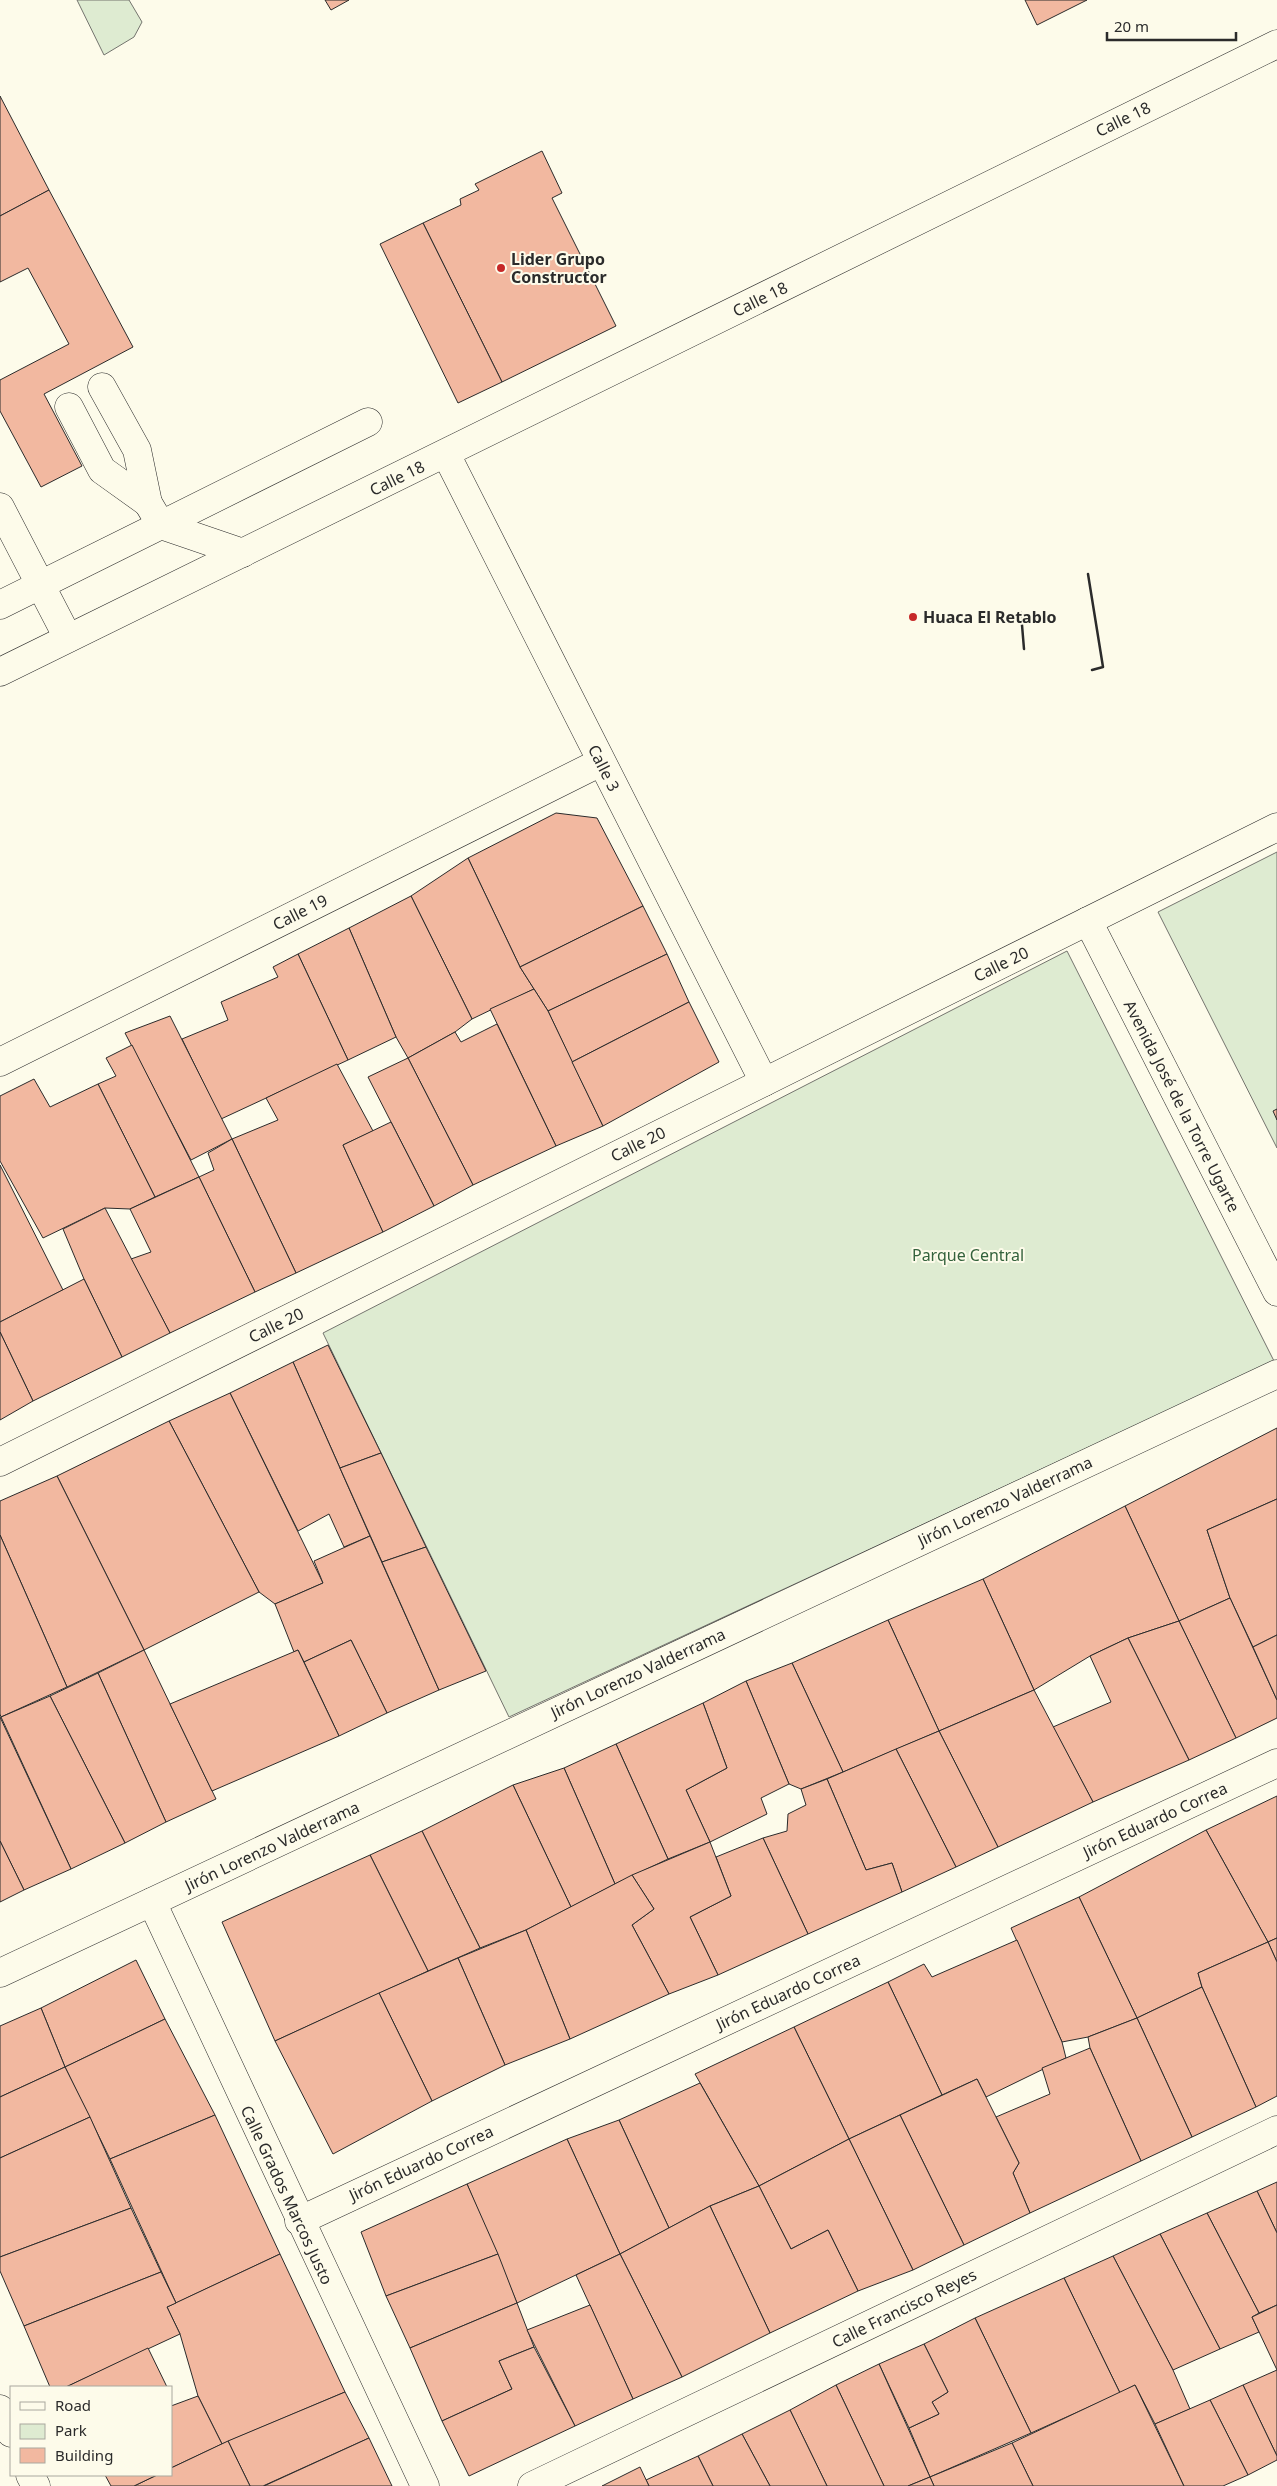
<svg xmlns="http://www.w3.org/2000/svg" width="1277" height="2486" viewBox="0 0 1277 2486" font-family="'Noto Sans',sans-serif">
	<rect width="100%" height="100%" fill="#fdfbea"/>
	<g fill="#deebd1" stroke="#74746e">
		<path d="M77,0H129L142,22L134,37L104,55Z"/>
		<path d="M1277,852V1148L1158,912Z"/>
		<path d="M1067,951L1274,1361L509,1717L323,1333Z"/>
	</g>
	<g fill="#f2b8a0" stroke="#2b2b2b">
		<path d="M325,0H349L331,10Z"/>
		<path d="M1025,0H1087L1037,25Z"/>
		<path d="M0,96L49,190L0,216Z"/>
		<path d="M542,151L562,193L552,198L616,326L502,382L423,223L461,205L460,199L479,190L475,184Z"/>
		<path d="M49,190L133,347L44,394L82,466L41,487L0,411V380L69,344L28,268L0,282V216Z"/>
		<path d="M423,223L502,382L458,403L380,244Z"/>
		<path d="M556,813L597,818L643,906L520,967L468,858Z"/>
		<path d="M468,858L520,967L534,989L472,1019L411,896Z"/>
		<path d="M411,896L472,1019L455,1032L408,1058L396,1037L349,928Z"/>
		<path d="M643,906L667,954L548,1011L520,967Z"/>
		<path d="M349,928L396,1037L348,1060L298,954Z"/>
		<path d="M298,954L348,1060L221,1119L182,1039L228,1020L221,1002L278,977L273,967Z"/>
		<path d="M667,954L689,1002L572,1062L548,1011Z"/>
		<path d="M534,989L548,1011L603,1126L556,1146L490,1009Z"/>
		<path d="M689,1002L719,1062L603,1126L572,1062Z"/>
		<path d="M170,1016L232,1139L191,1160L125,1033Z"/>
		<path d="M497,1024L556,1146L473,1185L408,1058L455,1032L461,1042Z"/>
		<path d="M132,1045L199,1177L155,1197L98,1084L116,1076L106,1058Z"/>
		<path d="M408,1058L473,1185L434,1206L368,1077Z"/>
		<path d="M337,1064L373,1131L343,1145L383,1232L296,1273L232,1139L278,1120L266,1098Z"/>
		<path d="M34,1079L50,1107L98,1084L155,1197L130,1209L105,1208L43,1238L0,1161V1096Z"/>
		<path d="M1277,1109V1120L1273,1111Z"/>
		<path d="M391,1122L434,1206L383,1232L343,1145Z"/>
		<path d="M232,1139L296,1273L255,1292L199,1177L214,1170L208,1153Z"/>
		<path d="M0,1165L63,1290L0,1322Z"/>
		<path d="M199,1177L255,1292L170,1333L131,1259L151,1252L130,1209Z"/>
		<path d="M105,1208L170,1333L122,1357L84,1279L63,1229Z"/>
		<path d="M84,1279L122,1357L33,1401L0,1332V1322Z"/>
		<path d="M0,1332L33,1401L0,1420Z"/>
		<path d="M328,1345L381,1453L340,1468L293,1362Z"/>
		<path d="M293,1362L370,1536L344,1547L329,1514L298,1531L230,1393Z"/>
		<path d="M230,1393L323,1583L275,1604L259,1592L169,1421Z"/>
		<path d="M169,1421L259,1592L144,1650L57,1476Z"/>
		<path d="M1277,1428V1499L1207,1530L1230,1598L1179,1621L1125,1506Z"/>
		<path d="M381,1453L426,1547L382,1562L340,1468Z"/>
		<path d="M57,1476L144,1650L67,1687L0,1535V1501Z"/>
		<path d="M1277,1499V1635L1253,1647L1230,1598L1207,1530Z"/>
		<path d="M1125,1506L1179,1621L1128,1638L1090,1656L1034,1690L983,1579Z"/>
		<path d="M0,1535L67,1687L1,1717L0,1714Z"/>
		<path d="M370,1536L439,1690L387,1713L351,1640L304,1662L298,1650L294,1652L275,1604L323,1583L314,1561Z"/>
		<path d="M426,1547L486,1671L439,1690L382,1562Z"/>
		<path d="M983,1579L1034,1690L939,1731L888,1620Z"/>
		<path d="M1230,1598L1277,1700V1718L1236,1738L1179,1621Z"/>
		<path d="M888,1620L939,1731L843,1772L792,1663Z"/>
		<path d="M1179,1621L1236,1738L1189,1760L1128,1638Z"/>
		<path d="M1277,1635V1700L1253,1647Z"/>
		<path d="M1128,1638L1189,1760L1093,1802L1053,1727L1111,1702L1090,1656Z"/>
		<path d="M351,1640L387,1713L339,1736L304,1662Z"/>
		<path d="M144,1650L216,1799L166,1822L98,1673Z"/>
		<path d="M298,1650L339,1736L212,1791L170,1704Z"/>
		<path d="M792,1663L843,1772L801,1789L789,1784L746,1681Z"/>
		<path d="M98,1673L166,1822L125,1843L50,1696Z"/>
		<path d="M746,1681L789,1784L761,1798L767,1814L710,1842L686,1790L727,1768L703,1703Z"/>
		<path d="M1034,1690L1093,1802L998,1847L939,1731Z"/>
		<path d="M50,1696L125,1843L71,1869L1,1717Z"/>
		<path d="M703,1703L727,1768L686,1790L710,1842L668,1859L616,1744Z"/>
		<path d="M0,1717L71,1869L24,1890L0,1841Z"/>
		<path d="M939,1731L998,1847L956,1867L896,1749Z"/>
		<path d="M616,1744L668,1859L615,1884L564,1768Z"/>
		<path d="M896,1749L956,1867L902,1892L892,1863L866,1870L827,1779Z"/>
		<path d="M564,1768L615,1884L571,1907L513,1785Z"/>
		<path d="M827,1779L866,1870L892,1863L902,1892L808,1934L763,1838L787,1831L788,1814L806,1805L801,1789Z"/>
		<path d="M513,1785L571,1907L526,1930L480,1948L422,1831Z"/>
		<path d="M1277,1796V1938L1268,1942L1206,1830Z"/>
		<path d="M1206,1830L1268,1942L1198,1973L1202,1987L1137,2018L1079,1897Z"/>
		<path d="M422,1831L480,1948L428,1971L370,1855Z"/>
		<path d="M763,1838L808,1934L718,1975L690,1917L731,1896L716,1857Z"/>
		<path d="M0,1841L24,1890L0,1902Z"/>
		<path d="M710,1842L731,1896L690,1917L718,1975L669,1994L632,1925L654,1909L632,1875Z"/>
		<path d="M370,1855L428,1971L275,2041L222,1922Z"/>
		<path d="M632,1875L654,1909L632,1925L669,1994L570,2039L526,1930Z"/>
		<path d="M1079,1897L1137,2018L1088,2037L1062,2042L1011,1928Z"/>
		<path d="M526,1930L570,2039L505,2065L458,1958Z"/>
		<path d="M1277,1938V1962L1268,1942Z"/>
		<path d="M1017,1940L1062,2042L1066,2058L986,2097L977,2079L942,2095L888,1982L924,1964L932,1977Z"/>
		<path d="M1268,1942L1277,1962V2096L1256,2107L1202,1987L1198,1973Z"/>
		<path d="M458,1958L505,2065L432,2101L379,1993Z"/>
		<path d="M136,1960L165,2019L65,2067L41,2008Z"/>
		<path d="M888,1982L942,2095L849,2139L794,2027Z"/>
		<path d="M1202,1987L1256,2107L1192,2137L1137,2018Z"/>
		<path d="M379,1993L432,2101L333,2154L275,2041Z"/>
		<path d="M41,2008L65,2067L0,2097V2026Z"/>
		<path d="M1137,2018L1192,2137L1141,2161L1090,2048L1088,2037Z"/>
		<path d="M165,2019L215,2115L110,2159L65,2067Z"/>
		<path d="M794,2027L849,2139L759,2186L695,2074Z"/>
		<path d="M1090,2048L1141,2161L1030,2213L1013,2173L1019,2163L996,2117L1050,2094L1042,2068Z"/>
		<path d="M65,2067L90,2117L0,2158V2097Z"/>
		<path d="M977,2079L1019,2163L1013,2173L1030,2213L964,2245L900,2115Z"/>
		<path d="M700,2083L759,2186L710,2206L669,2228L619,2120Z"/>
		<path d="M215,2115L280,2254L176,2303L110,2159Z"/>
		<path d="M900,2115L964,2245L913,2270L849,2139Z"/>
		<path d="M90,2117L131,2208L0,2257V2158Z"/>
		<path d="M619,2120L669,2228L620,2254L567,2139Z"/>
		<path d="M567,2139L620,2254L517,2303L467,2184Z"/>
		<path d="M849,2139L913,2270L858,2291L828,2230L791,2249L759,2186Z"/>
		<path d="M1277,2182V2233L1257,2191Z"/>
		<path d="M467,2184L498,2254L386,2296L361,2232Z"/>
		<path d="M759,2186L791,2249L828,2230L858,2291L770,2333L710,2206Z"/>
		<path d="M1257,2191L1277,2233V2305L1259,2313L1207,2213Z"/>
		<path d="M710,2206L770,2333L682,2377L620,2254Z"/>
		<path d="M131,2208L161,2272L24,2326L0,2271V2257Z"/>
		<path d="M1207,2213L1259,2313L1252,2317L1259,2332L1220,2349L1160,2234Z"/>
		<path d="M1160,2234L1220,2349L1173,2370L1113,2256Z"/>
		<path d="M280,2254L345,2392L222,2444L198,2396L180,2334L167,2307Z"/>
		<path d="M498,2254L517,2303L410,2348L386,2296Z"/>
		<path d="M620,2254L682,2377L633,2399L576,2275Z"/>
		<path d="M1113,2256L1173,2370L1190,2409L1155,2424L1135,2385L1120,2393L1064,2278Z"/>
		<path d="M161,2272L176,2303L167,2307L180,2334L66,2387H50L24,2326Z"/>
		<path d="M1064,2278L1120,2393L1031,2433L975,2318Z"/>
		<path d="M517,2303L534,2347L499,2361L512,2389L442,2421L410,2348Z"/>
		<path d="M590,2305L633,2399L575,2426L527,2330Z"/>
		<path d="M1277,2305V2370L1252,2317Z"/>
		<path d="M975,2318L1031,2433L930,2477L909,2428L939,2414L932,2402L948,2392L924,2344Z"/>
		<path d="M924,2344L948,2392L932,2402L939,2414L909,2428L879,2364Z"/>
		<path d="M534,2347L575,2426L469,2476L442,2421L512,2389L499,2361Z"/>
		<path d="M148,2348L167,2387H66Z"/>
		<path d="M879,2364L930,2477L908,2486H884L836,2385Z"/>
		<path d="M1277,2370V2456L1243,2385Z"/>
		<path d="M836,2385L884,2486H827L790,2410Z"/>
		<path d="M1135,2385L1184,2486H1033L1012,2443Z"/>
		<path d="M1243,2385L1277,2456V2460L1248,2475L1210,2400Z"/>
		<path d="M345,2392L369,2438L263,2486H250L228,2441Z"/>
		<path d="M198,2396L222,2444L171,2468V2406Z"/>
		<path d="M1210,2400L1248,2475L1223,2486H1184L1155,2424Z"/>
		<path d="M790,2410L827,2486H770L742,2434Z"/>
		<path d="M742,2434L770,2486H713L698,2456Z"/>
		<path d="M369,2438L392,2486H264Z"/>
		<path d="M228,2441L250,2486H134L157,2475H171V2468Z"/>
		<path d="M1012,2443L1033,2486H934L930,2477Z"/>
		<path d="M698,2456L713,2486H649L646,2480Z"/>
		<path d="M640,2467L649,2486H602Z"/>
		<path d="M105,2475H157L134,2486H111Z"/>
		<path d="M930,2477L934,2486H908Z"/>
	</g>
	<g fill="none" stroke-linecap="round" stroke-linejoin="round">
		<defs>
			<g id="minor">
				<path d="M102,387L137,450L148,503L161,525L368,422"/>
				<path d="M69,407L102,470L148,503"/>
				<path d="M446,454L764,1082"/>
				<path d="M0,507L68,638"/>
				<path d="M0,605L161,525L243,553"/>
				<path d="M0,672L1277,44"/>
				<path d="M1088,921L1277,1292"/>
				<path d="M0,1062L601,762"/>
				<path d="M0,1462L1277,827"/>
				<path d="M152,1902L425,2486"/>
				<path d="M0,1973L1277,1374"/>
				<path d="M299,2221L1277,1763"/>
				<path d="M532,2486L1277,2130"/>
			</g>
			<g id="major">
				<path d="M0,2409L11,2433"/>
				<path d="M30,2475L36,2486"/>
			</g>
		</defs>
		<use href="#minor" stroke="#2b2b2b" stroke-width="29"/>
		<use href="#major" stroke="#2b2b2b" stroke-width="29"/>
		<use href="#minor" stroke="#fdfbea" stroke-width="28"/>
		<use href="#major" stroke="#fdfbea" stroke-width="28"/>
		<g stroke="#2b2b2b" stroke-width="2.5">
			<path d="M1088,574L1103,667L1092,670"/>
			<path d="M1021,613L1024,649"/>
		</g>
	</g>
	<g fill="#c62828" stroke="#fdfbea" stroke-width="2">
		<circle cx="501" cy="268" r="5"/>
		<circle cx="913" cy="617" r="5"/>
	</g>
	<g text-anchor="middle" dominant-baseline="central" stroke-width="4" stroke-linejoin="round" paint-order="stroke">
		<g font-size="16" fill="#2b2b2b" stroke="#fdfbea">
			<text transform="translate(1123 119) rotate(-26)">Calle 18</text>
			<text transform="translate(760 299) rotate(-26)">Calle 18</text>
			<text transform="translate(397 478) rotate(-26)">Calle 18</text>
			<text transform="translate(604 768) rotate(63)">Calle 3</text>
			<text transform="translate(300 912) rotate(-27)">Calle 19</text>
			<text transform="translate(1001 964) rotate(-26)">Calle 20</text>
			<text transform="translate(1182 1106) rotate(63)">Avenida José de la Torre Ugarte</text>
			<text transform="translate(638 1144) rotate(-26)">Calle 20</text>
			<text transform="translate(276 1325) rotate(-26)">Calle 20</text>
			<text transform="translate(1005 1501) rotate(-25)">Jirón Lorenzo Valderrama</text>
			<text transform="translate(638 1673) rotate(-25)">Jirón Lorenzo Valderrama</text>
			<text transform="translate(1155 1820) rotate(-25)">Jirón Eduardo Correa</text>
			<text transform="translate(272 1846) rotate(-25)">Jirón Lorenzo Valderrama</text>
			<text transform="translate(788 1992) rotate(-25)">Jirón Eduardo Correa</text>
			<text transform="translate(421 2163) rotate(-25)">Jirón Eduardo Correa</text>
			<text transform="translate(287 2195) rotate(65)">Calle Grados Marcos Justo</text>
			<text transform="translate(904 2308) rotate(-26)">Calle Francisco Reyes</text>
		</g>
		<g font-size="16" font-weight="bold" fill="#2b2b2b" stroke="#fdfbea" text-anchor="start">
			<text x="511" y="259">Lider Grupo<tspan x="511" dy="18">Constructor</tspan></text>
			<text x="923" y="617">Huaca El Retablo</text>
		</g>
		<g font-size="16" fill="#34623c" stroke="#fdfbea">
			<text x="968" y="1255">Parque Central</text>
		</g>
	</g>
	<rect x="10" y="2386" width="162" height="90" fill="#fdfbea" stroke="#a9a89e"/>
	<rect x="20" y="2402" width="25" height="8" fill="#fdfbea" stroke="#a9a89e"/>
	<text x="55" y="2411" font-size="15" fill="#2b2b2b">Road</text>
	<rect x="20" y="2424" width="25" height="15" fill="#deebd1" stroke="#a9a89e"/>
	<text x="55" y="2436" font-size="15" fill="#2b2b2b">Park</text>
	<rect x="20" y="2448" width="25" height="15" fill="#f2b8a0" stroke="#a9a89e"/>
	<text x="55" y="2461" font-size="15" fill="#2b2b2b">Building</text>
	<path d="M1107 32v8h129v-8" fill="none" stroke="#2b2b2b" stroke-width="2.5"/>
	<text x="1114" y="32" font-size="15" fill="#2b2b2b" stroke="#fdfbea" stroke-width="4" paint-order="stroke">20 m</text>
</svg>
